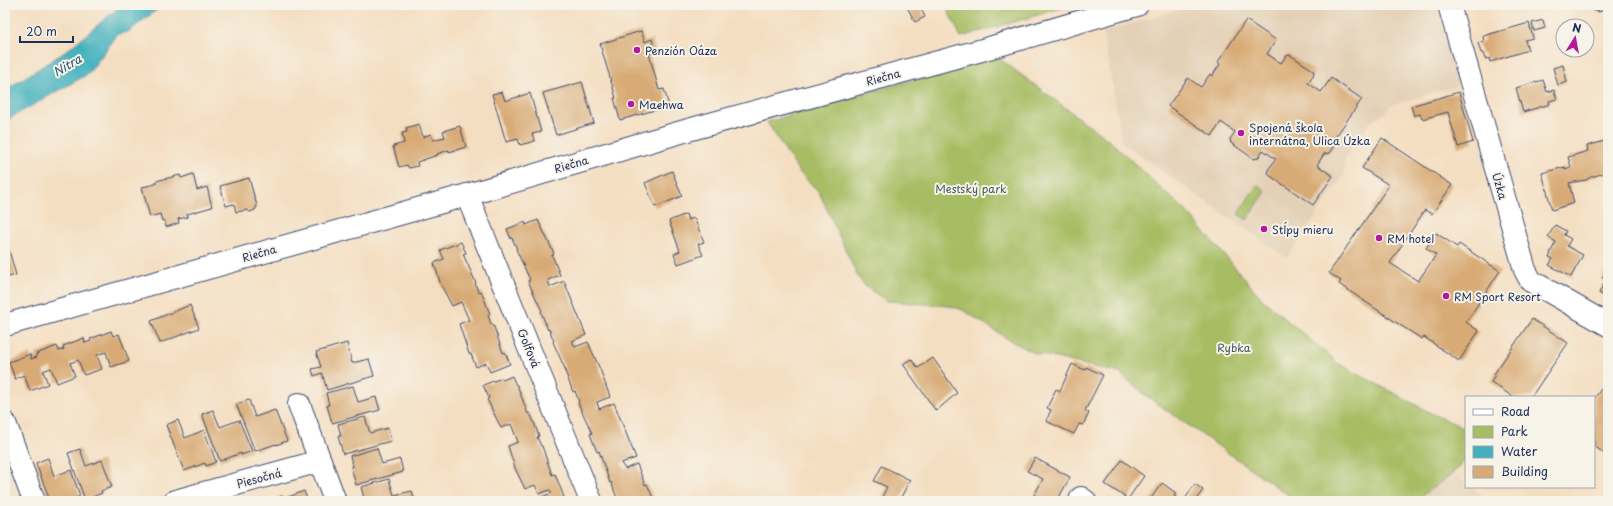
<svg xmlns="http://www.w3.org/2000/svg" width="1613" height="506" viewBox="0 0 1613 506" font-family="'Playpen Sans',sans-serif">
	<rect width="100%" height="100%" fill="#f7f3e8"/>
	<filter id="ink" filterUnits="userSpaceOnUse"><feTurbulence type="fractalNoise" baseFrequency=".025" numOctaves="2"/><feDisplacementMap in="SourceGraphic" scale="8" xChannelSelector="R" yChannelSelector="G"/><feConvolveMatrix kernelMatrix="1 2 1 2 8 2 1 2 1" color-interpolation-filters="sRGB"/></filter>
	<filter id="wash" filterUnits="userSpaceOnUse"><feTurbulence type="fractalNoise" baseFrequency=".012" numOctaves="4" result="noise"/><feDisplacementMap in="SourceGraphic" scale="16" xChannelSelector="R" yChannelSelector="G"/><feGaussianBlur stdDeviation="0.9" result="paint"/><feColorMatrix in="noise" values="0 0 0 0 0 0 0 0 0 0 0 0 0 0 0 0 0 1.4 0 .05"/><feComposite in="paint" operator="in"/></filter>
	<g filter="url(#wash)">
		<rect width="100%" height="100%" fill="#f4dec1"/>
		<g fill="#e4d0b6">
			<path d="M1194,5H1437L1460,85L1391,105L1385,113L1370,122L1345,158L1344,175L1287,258L1122,143L1103,32Z"/>
			<path d="M1453,473L1466,483V487H1472L1492,501H1414Z"/>
		</g>
		<g fill="#a7bd63" stroke="#617660">
			<path d="M945,5H1072L961,37Z"/>
			<path d="M996,56L1111,142L1188,213L1263,300L1339,364L1433,414L1466,429V458L1453,473L1414,501H1297L1145,395L1120,373L1035,353L1011,341L963,310L950,306L887,301L866,287L858,277L819,192L800,173L767,122Z"/>
			<path d="M1257,185L1266,191L1247,220L1238,214Z"/>
		</g>
		<path fill="#42b1bd" stroke="#2e708e" d="M122,5H163L128,32L118,34L88,74L5,121V90L65,52Z"/>
		<g id="blocks">
			<g fill="#d8aa75">
				<path d="M906,5H919L925,17L915,22Z"/>
				<path d="M1592,5H1608V9L1598,12V10L1594,11Z"/>
				<path d="M1246,20L1276,40L1267,54L1281,63L1286,56L1290,55L1313,70L1314,74L1308,83L1321,92L1331,78L1362,99L1334,139L1335,144L1329,153L1324,154L1317,165L1333,176L1313,205L1269,175L1268,170L1276,159L1263,150L1258,158L1254,159L1231,143L1230,139L1235,132L1221,122L1212,136L1168,106L1188,78L1201,87L1210,74L1212,76L1220,64L1218,62Z"/>
				<path d="M1543,20L1545,28L1534,31L1532,23Z"/>
				<path d="M1529,23L1533,38L1525,40L1528,50L1490,62L1489,58L1485,59L1483,53H1481L1478,43L1484,41L1483,36Z"/>
				<path d="M641,31L645,42L652,39L656,52L649,54L659,90L664,89L669,106L620,120L614,98H616L600,44Z"/>
				<path d="M1563,65L1567,82L1558,85L1553,68Z"/>
				<path d="M1543,80L1547,92L1554,90L1557,99L1549,101L1550,104L1523,112L1516,88Z"/>
				<path d="M582,82L594,123L556,135L543,93Z"/>
				<path d="M502,92L505,101L530,93L541,132L532,134L535,141L520,145L518,139L506,142L492,94Z"/>
				<path d="M1459,92L1473,142L1458,147L1448,112L1422,119L1420,114L1414,116L1411,106Z"/>
				<path d="M419,124L423,137L431,134L433,140L445,137L443,131L460,126L466,147L449,152V150L437,154L438,155L417,162L418,166L409,168L407,165L399,167L393,146L404,143L402,133L407,132L406,128Z"/>
				<path d="M1382,138L1452,185L1432,214L1425,210L1390,263L1418,281L1436,255L1426,248L1436,233L1457,247L1459,244L1500,271L1466,322L1479,331L1459,361L1424,337L1422,339L1400,325L1339,284L1341,281L1329,273L1389,185L1362,168Z"/>
				<path d="M1608,140V172L1591,177L1586,180L1569,183L1574,203L1552,210L1542,173L1565,167V169L1571,167L1568,157L1588,151L1587,146Z"/>
				<path d="M672,171L682,196L655,207L645,183Z"/>
				<path d="M193,174L197,190L207,187L212,207L187,214L188,217L178,219L179,223L166,227L164,220L162,221L160,214L150,217L142,187L156,184V181L180,175L181,178Z"/>
				<path d="M249,178L257,206L255,210L250,212L247,210L236,212L234,204L226,206L220,186Z"/>
				<path d="M686,214L688,220L694,218L700,232L704,242L698,244L703,255L678,264L674,254L680,251L669,221Z"/>
				<path d="M538,220L551,247L554,254L552,255L560,275L548,280L550,287L564,281L586,335L572,341L575,347L588,342L600,369L610,397L597,402L598,406L599,409L614,403L636,458L621,463L625,469L637,464L645,485L647,484L653,498L651,499L652,501H618L611,482L610,483L599,451L597,452L590,434L592,433L578,403L579,402L575,391L573,392L565,371H566L553,342L554,341L549,329L548,330L541,312L542,311L532,290L528,281L530,280L516,249H517L512,238L511,239L507,229L525,222L526,225Z"/>
				<path d="M1555,225L1566,231L1564,235L1571,239L1567,246L1583,255L1571,277L1549,265L1553,259L1549,257L1551,254L1550,253L1556,242L1548,237Z"/>
				<path d="M5,236L16,275L5,278Z"/>
				<path d="M461,242L466,253L463,254L476,283H475L478,292L481,291L490,314L488,315L491,324H493L503,353L505,352L510,364L490,372L486,363L476,367L471,354H469L459,324L469,320L461,302L452,306L441,285L434,263L444,259L440,250Z"/>
				<path d="M1608,266V298L1599,293L1606,280L1602,278Z"/>
				<path d="M190,305L199,328L160,343L151,321Z"/>
				<path d="M1532,319L1568,343L1531,397H1513L1491,382L1495,375L1494,374Z"/>
				<path d="M111,331L113,336L119,334L129,361L111,367L106,352L97,355L102,369L84,375L78,360L70,363L75,376L57,383L51,368L43,371L48,384L30,391L24,375L15,379L9,362L30,354L31,359L37,357L36,354L57,346L59,351L64,349L63,346L84,338L85,343L91,341L90,339Z"/>
				<path d="M347,343L352,363L369,359L374,376L327,390L322,373L314,376L312,369L321,367L316,352Z"/>
				<path d="M933,358L957,393L936,411L903,364L911,359L918,368Z"/>
				<path d="M1072,364L1085,370L1086,367L1103,375L1085,411L1089,413L1083,425L1079,424L1074,434L1046,421L1051,410L1047,408L1056,389L1060,391Z"/>
				<path d="M512,376L516,385H517L528,414L530,413L535,425L539,436L537,437L541,446H542L552,475L555,474L564,497L562,498L563,501H531L552,493L550,490L539,494L535,485L525,489L515,468L508,446L518,442L511,424L501,428L487,399L489,398L483,385L502,378L503,380Z"/>
				<path d="M353,386L358,402L376,397L380,410L332,423L327,405H329L326,393Z"/>
				<path d="M1608,387V456L1594,446V399L1601,389L1605,391Z"/>
				<path d="M249,400L255,417L275,410L287,441L276,445V444L255,451L236,404Z"/>
				<path d="M213,410L220,427L239,420L252,451L241,455V453L220,461L202,414Z"/>
				<path d="M365,417L370,433L388,428L391,441L343,454L338,436H341L338,424Z"/>
				<path d="M178,420L185,438L204,430L216,462L206,466L205,463L184,471L166,425Z"/>
				<path d="M377,448L382,464L400,459L403,472L356,485L351,467H353L350,456Z"/>
				<path d="M80,449L86,466L102,460L112,487L101,491L102,493L85,500L68,453Z"/>
				<path d="M48,458L54,476L71,470L80,496L70,501H50L36,463Z"/>
				<path d="M1035,458L1070,477L1057,501H1031L1043,479L1027,471Z"/>
				<path d="M1122,460L1144,476L1128,499L1105,484Z"/>
				<path d="M882,466L910,480L899,501H880L887,487L874,481Z"/>
				<path d="M389,479L394,495L412,491L415,501H363L362,498H364L361,487Z"/>
				<path d="M1162,483L1176,493L1174,496L1182,501H1149Z"/>
				<path d="M1195,484L1203,490L1195,501H1188L1185,499Z"/>
				<path d="M304,491L308,501H271L282,496L283,499Z"/>
				<path d="M1016,497L1024,501H1014Z"/>
			</g>
		</g>
	</g>
	<g filter="url(#ink)">
		<use href="#blocks" fill-opacity="0" stroke="#3c496d" stroke-width="1"/>
		<g fill="none" stroke-linecap="round" stroke-linejoin="round">
			<defs>
				<g id="minor">
					<path d="M1449,5L1525,270L1531,281L1608,325"/>
					<path d="M467,195L591,501"/>
					<path d="M5,325L467,195L688,130L982,50L1137,5"/>
					<path d="M299,404L335,501"/>
					<path d="M5,423L34,501"/>
					<path d="M175,501L320,461"/>
					<path d="M1080,501L1081,498L1085,501"/>
				</g>
			</defs>
			<use href="#minor" stroke="#3c496d" stroke-width="24"/>
			<use href="#minor" stroke="#fff" stroke-width="22"/>
		</g>
	</g>
	<g fill="#b5179e" stroke="#f7f3e8" stroke-width="1.5">
		<circle cx="637" cy="50" r="4"/>
		<circle cx="631" cy="104" r="4"/>
		<circle cx="1241" cy="133" r="4"/>
		<circle cx="1264" cy="229" r="4"/>
		<circle cx="1379" cy="238" r="4"/>
		<circle cx="1446" cy="296" r="4"/>
	</g>
	<g text-anchor="middle" dominant-baseline="central" stroke-width="4" stroke-linejoin="round" paint-order="stroke">
		<g font-size="11" fill="#1b2f5e" stroke="#f7f3e8" text-anchor="start">
			<text x="645" y="50">Penzión Oáza</text>
			<text x="639" y="104">Maehwa</text>
			<text x="1249" y="127">Spojená škola<tspan x="1249" dy="13">internátna, Ulica Úzka</tspan></text>
			<text x="1272" y="229">Stĺpy mieru</text>
			<text x="1387" y="238">RM hotel</text>
			<text x="1454" y="296">RM Sport Resort</text>
		</g>
		<g font-size="11" fill="#1b2f5e" stroke="#f7f3e8">
			<text transform="translate(883 77) rotate(-15)">Riečna</text>
			<text transform="translate(571 164) rotate(-16)">Riečna</text>
			<text transform="translate(1500 186) rotate(74)">Úzka</text>
			<text transform="translate(259 253) rotate(-16)">Riečna</text>
			<text transform="translate(529 348) rotate(68)">Golfová</text>
			<text transform="translate(259 478) rotate(-15)">Piesočná</text>
		</g>
		<g font-size="11" fill="#455a60" stroke="#f7f3e8">
			<text x="971" y="188">Mestský park</text>
			<text x="1234" y="347">Rybka</text>
		</g>
		<g font-size="12" font-style="italic" fill="#27567a" stroke="#f7f3e8">
			<text transform="translate(67 65) rotate(-31)">Nitra</text>
		</g>
	</g>
	<rect width="1613" height="506" fill="none" stroke="#f7f3e8" stroke-width="20"/>
	<rect x="1465" y="396" width="130" height="92" fill="#f7f3e8" stroke="#9fa5b1"/>
	<rect x="1473" y="409" width="20" height="6" fill="#ffffff" stroke="#9fa5b1"/>
	<text x="1501" y="416" font-size="12" fill="#1b2f5e">Road</text>
	<rect x="1473" y="426" width="20" height="12" fill="#a7bd63" stroke="#9fa5b1"/>
	<text x="1501" y="436" font-size="12" fill="#1b2f5e">Park</text>
	<rect x="1473" y="446" width="20" height="12" fill="#42b1bd" stroke="#9fa5b1"/>
	<text x="1501" y="456" font-size="12" fill="#1b2f5e">Water</text>
	<rect x="1473" y="466" width="20" height="12" fill="#d8aa75" stroke="#9fa5b1"/>
	<text x="1501" y="476" font-size="12" fill="#1b2f5e">Building</text>
	<g transform="translate(1575 38) rotate(11)"><circle r="19" fill="#f7f3e8" stroke="#9fa5b1"/>
	<path d="M0-3L7 15L0 10L-7 15Z" fill="#b5179e"/>
	<text y="-6" font-size="11" font-weight="bold" text-anchor="middle" fill="#1b2f5e">N</text>
	</g>
	<path d="M20 36v6h53v-6" fill="none" stroke="#1b2f5e" stroke-width="2"/>
	<text x="26" y="36" font-size="12" fill="#1b2f5e" stroke="#f7f3e8" stroke-width="3" paint-order="stroke">20 m</text>
</svg>
